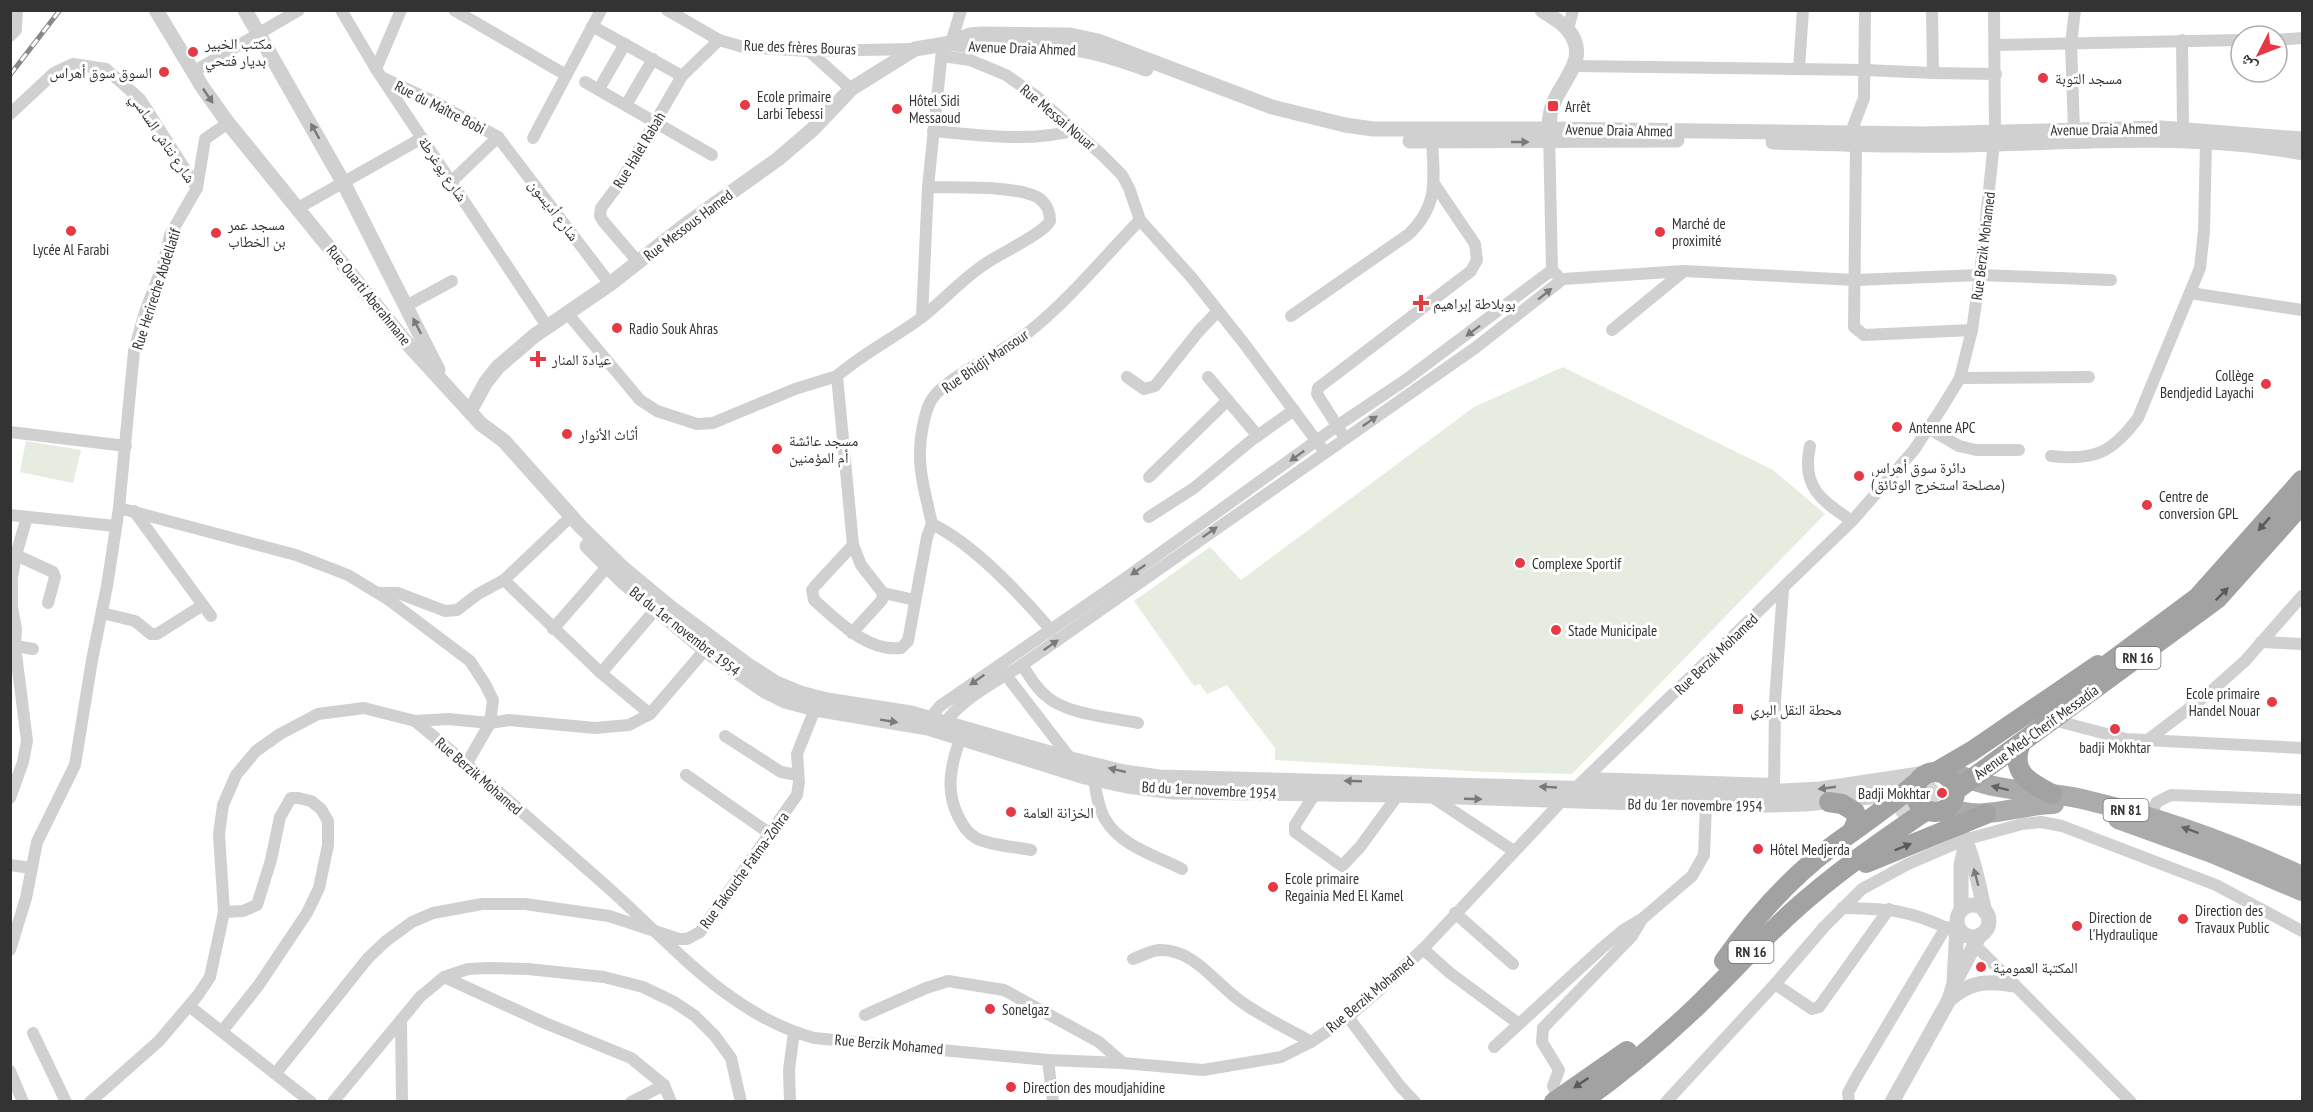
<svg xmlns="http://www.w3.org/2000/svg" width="2313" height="1112" viewBox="0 0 2313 1112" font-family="'PT Sans Narrow','Noto Naskh Arabic',sans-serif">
	<rect width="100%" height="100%" fill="#fff"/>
	<g fill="#e6ecdf">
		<path d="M1563,367L1773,470L1825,514L1572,774L1487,772L1275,760V748L1227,685L1207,694L1200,684L1194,686L1134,601L1210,547L1241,580L1474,407Z"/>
		<path d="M26,441L81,450L73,483L20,472Z"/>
	</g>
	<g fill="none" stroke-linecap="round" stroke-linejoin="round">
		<path stroke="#d6d6d6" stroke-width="20" stroke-dasharray="20 10" stroke-linecap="butt" d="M1898,817L1969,766"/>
		<g stroke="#d0d0d0" stroke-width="12">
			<path d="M341,10L376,69L547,326"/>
			<path d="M454,10L566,75"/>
			<path d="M667,10L719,40L743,47L809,51L915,49"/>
			<path d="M592,26L682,76"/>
			<path d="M1568,29L1573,10"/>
			<path d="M10,36L16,30L17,10"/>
			<path d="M2182,40L2183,129"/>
			<path d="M2277,40L2302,38"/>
			<path d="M951,43L961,10"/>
			<path d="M1995,45L2241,40"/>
			<path d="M809,51L851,89"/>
			<path d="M942,56L970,60L1006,75L1036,96L1101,154L1122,175L1129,188L1140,220L1192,278L1243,342L1321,447"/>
			<path d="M1575,66L1865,70L1933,73L1932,10"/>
			<path d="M1799,68L1803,10"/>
			<path d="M376,69L401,10"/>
			<path d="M193,72L299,10"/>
			<path d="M1933,73L1996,74"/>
			<path d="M383,78L435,102L498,137L610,284"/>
			<path d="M585,82L712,155"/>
			<path d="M599,89L625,44"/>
			<path d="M626,105L653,59"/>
			<path d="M10,114L54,73L73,64L106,69L140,99L197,188"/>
			<path d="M2074,130L2071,44L2075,10"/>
			<path d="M933,131C980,135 1029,143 1076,130"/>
			<path d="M1549,132L1552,270L1557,275"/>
			<path d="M1851,132L1864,98L1865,10"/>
			<path d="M533,138L601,10"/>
			<path d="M1856,144L1854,327L1864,335L1972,330"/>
			<path d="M451,182L498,137"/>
			<path d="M298,208L422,138"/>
			<path d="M639,263L603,221L600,216L601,208L619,184L682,76L719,40"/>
			<path d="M2190,293L2302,310"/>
			<path d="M406,306L452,281"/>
			<path d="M568,314L640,400L657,411L697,424L713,423L795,389L837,376"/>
			<path d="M1291,316L1409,234C1439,205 1434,180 1432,141"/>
			<path d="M922,317L928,187L942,50"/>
			<path d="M1612,330L1684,271"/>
			<path d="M1127,377L1144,389L1155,386L1198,332L1218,311"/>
			<path d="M1208,377L1258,436"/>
			<path d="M1960,378L2089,377"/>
			<path d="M1928,428L1959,446L1976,450H2019"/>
			<path d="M10,432L126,446"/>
			<path d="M1341,432L1317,394L1318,388L1471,271L1477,260L1475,244L1435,185"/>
			<path d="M1810,446C1801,487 1821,500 1852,521"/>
			<path d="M2051,456C2094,461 2112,453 2138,418L2200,268L2204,231L2206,142"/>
			<path d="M1149,477L1228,400"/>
			<path d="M119,508L296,555L348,575L389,600L470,661L485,684L493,700L490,723L467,763"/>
			<path d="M134,511L211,616"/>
			<path d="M10,515L115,526"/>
			<path d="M1149,517L1194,488L1253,439L1294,410"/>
			<path d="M853,545L815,586L812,590L814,600C838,621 867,652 901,648L908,641L927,537L932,524"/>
			<path d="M16,555L53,572L55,577L48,603"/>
			<path d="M504,580L601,673L656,609"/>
			<path d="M379,593H398L445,611L457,610L478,594L504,580L564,523"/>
			<path d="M883,593L915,600"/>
			<path d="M102,613L135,621L151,634H157L203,605"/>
			<path d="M553,629L607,567"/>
			<path d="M1051,630C1020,594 975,545 932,524C924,487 915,463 923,425C925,416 927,406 932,399C946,377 1006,350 1030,331C1070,299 1104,257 1140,220"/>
			<path d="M852,633L882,600L883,593L861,565L853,545L837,376C862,354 894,338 921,318C943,301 962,279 985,264C1000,253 1042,235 1050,221C1050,212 1046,202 1037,197C1013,185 956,188 928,187"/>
			<path d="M2261,642L2302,644"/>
			<path d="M10,645L33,649"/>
			<path d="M1022,665C1029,675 1035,687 1045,695C1066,715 1110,717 1138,723"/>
			<path d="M601,673L650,714"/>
			<path d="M1006,675L1073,762"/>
			<path d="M2053,720L2126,739L2302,748"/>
			<path d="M415,721C479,773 541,829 604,884C669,941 727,1014 814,1038L1048,1060L1123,1063L1203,1070L1281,1057L1311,1042L1348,1017L1375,994L1423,949L1561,802L1852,521L1914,450L1943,406L1960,378L1972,330L1980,275L1995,133L1994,10"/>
			<path d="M928,726L931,717L940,706L1120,582L1337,426L1407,379L1552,270"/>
			<path d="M942,730C950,705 1000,679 1022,665L1475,348L1563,279L1684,271L1855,280L1980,275L2111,280"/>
			<path d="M725,736L781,772L798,775"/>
			<path d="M960,739C951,765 945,790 958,816C963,825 966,832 976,838C988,845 1016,847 1031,850"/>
			<path d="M2149,739L2208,694L2245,661L2302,596"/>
			<path d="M686,775L769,833"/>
			<path d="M1587,778L1774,784"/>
			<path d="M1094,779C1096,792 1098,807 1105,819C1120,846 1157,856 1182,869"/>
			<path d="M1318,789L1295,825V832L1342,866L1360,847L1398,795"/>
			<path d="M1774,793L1775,701L1783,589"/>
			<path d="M1432,797L1514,851"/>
			<path d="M10,798L23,762L27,741L15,646L16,629L12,607V578L16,555L27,517"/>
			<path d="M2147,822L2157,802L2171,795L2302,800"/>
			<path d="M10,865L31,868"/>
			<path d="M1842,908C1889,909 1909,909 1953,931"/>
			<path d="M1455,913L1513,964"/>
			<path d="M1976,946L2131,1102"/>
			<path d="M1423,949L1450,973L1519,1024"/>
			<path d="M10,950L26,898L37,842L75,765L92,660L107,586L119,508L134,351L145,312L163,265L170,235L197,188L205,139L228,123"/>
			<path d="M1133,959C1141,956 1150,951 1159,950C1194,948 1217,986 1243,1003C1264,1018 1289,1029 1311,1042"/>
			<path d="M444,977L545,1023L631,1058L664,1085L671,1102"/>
			<path d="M1775,984L1812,1009L1819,1007L1889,909"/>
			<path d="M189,1006L311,1102"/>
			<path d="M865,1015L926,988L948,981L1004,990L1099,1042L1123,1063"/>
			<path d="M1348,1017L1400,1086L1415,1102"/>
			<path d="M223,1030L258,986L307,913L319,888L328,845V821L321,809L311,801L298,798H291L280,817L271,860L257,905L243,911L224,912"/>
			<path d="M33,1033L66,1102"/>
			<path d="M1494,1047L1602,948L1622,931L1642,919L1692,876L1704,855L1706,806"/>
			<path d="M1048,1060L1053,1102"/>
			<path d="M10,1071L23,1102"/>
			<path d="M276,1073L368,958L386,941L412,922L433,913L482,904H525L609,916L679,939H687L700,932L797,795L799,782L797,754L815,709"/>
			<path d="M1559,1098L1553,1086L1559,1070L1542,1042L1543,1028L1632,936L1642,919"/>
			<path d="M90,1102L159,1041L198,995L210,977L224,912L219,834L223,805L236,775L256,751L280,734L318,714L364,708L415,721L448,719L490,723L509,720L595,728L629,725L650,714L710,644"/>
			<path d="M333,1102L401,1020"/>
			<path d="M402,1102L401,1020L420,997L444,977L468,969L488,968L528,969L604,977L643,987L674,1002L695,1016L715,1036L731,1058L741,1102"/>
			<path d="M631,1102L664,1085"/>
			<path d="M790,1102L789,1070L794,1032"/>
			<path d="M1666,1102L1775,984L1824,927L1862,889L1908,864L1964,840L2022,824L2041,822L2062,826L2216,885L2302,931"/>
			<path d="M1849,1102L1848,1093L1856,1078L1946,927"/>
		</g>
		<g stroke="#d0d0d0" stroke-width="15">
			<path d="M156,10L203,88L228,123L405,341L481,424L504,441L580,526L623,568L670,607L748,665L776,683L800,693L827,700L911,713L1071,759L1124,772L1159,777L1748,793L1820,789L1926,773"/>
			<path d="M245,10L343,182L438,370"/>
			<path d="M1542,10C1551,17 1561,21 1568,30C1590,57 1564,78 1554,102C1550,111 1549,119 1549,129"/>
			<path d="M951,43C981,50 1013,45 1043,46C1078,46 1113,57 1146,69"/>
			<path d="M1410,141L1677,140"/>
			<path d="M1773,142C1848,144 1923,147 1997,144C2099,141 2202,134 2302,153"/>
			<path d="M470,411L486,382L498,367L534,336L610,284L688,223L778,159L813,129L851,89L915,49L951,43L970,35L981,34L1070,35L1098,41L1272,107L1345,125L1373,129H1549L1923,134L2162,128L2302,139"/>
			<path d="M587,546L623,582L705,650L765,691L785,701L815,709L928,728L1085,777L1127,786L1174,792L1398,795L1731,806L1806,804L1906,793"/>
			<path d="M1938,812C1971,824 1977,881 1985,912"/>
			<circle cx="1973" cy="921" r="16"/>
			<path d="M1961,910V865L1966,843"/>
			<path d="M1956,980L1980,935"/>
			<path d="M1949,1000C1969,982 1987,980 2013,985"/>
			<path d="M1892,1102L1949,1000L1954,983L1957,926"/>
		</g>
		<g stroke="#ababab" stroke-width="20">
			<path d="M1945,767C1990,795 2033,788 2082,799C2159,817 2231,843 2302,876"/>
			<path d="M1948,807C1982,823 2019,804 2054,804"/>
			<path d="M2118,819L2212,853L2302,891"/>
		</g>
		<g stroke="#a2a2a2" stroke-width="20">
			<path d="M2089,678L2198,597L2302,480"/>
			<path d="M2021,743C2009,772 2029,782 2052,794"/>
			<circle cx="1935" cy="792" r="20"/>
			<path d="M1936,772L1972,751L2098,665"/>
			<path d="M1955,791L2217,599L2302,504"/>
			<path d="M1829,802L1842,804L1855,812L1857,820L1852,832"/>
			<path d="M1866,863L1986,814"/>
			<path d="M1724,961C1754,918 1789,879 1831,847C1860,826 1889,807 1916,783"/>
			<path d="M1554,1102L1627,1051"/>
			<path d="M1581,1102C1621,1074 1659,1042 1694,1009C1727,977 1758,943 1792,912C1834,874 1880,842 1927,810"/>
		</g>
		<defs>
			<path id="rail" d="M10,75L60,10"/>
		</defs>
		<use href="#rail" stroke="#888" stroke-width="5"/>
		<use href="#rail" stroke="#fff" stroke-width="3" stroke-dasharray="9" stroke-linecap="butt"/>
	</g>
	<defs><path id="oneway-solid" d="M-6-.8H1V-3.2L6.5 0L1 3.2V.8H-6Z" transform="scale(1.5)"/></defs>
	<g fill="#7a7a7a">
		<use href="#oneway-solid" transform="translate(208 96) rotate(56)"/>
		<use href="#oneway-solid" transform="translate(315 131) rotate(-119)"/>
		<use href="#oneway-solid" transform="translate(1520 142)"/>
		<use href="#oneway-solid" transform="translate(1545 294) rotate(-39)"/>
		<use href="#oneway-solid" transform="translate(417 326) rotate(-117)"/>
		<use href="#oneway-solid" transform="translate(1473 331) rotate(143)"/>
		<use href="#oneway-solid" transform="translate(1370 421) rotate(-35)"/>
		<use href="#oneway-solid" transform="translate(1297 456) rotate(144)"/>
		<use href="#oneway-solid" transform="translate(1210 532) rotate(-35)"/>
		<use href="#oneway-solid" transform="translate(1138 570) rotate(145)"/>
		<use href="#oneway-solid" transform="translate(1051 645) rotate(-35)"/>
		<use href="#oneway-solid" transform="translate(977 680) rotate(145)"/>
		<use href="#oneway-solid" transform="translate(889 721) rotate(9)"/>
		<use href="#oneway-solid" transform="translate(1117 770) rotate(-167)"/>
		<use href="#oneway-solid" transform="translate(1353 781) rotate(-178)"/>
		<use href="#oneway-solid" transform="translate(1548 787) rotate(-177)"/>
		<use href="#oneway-solid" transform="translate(1827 788) rotate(172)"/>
		<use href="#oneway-solid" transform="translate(1473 799) rotate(2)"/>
		<use href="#oneway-solid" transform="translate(1976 877) rotate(-105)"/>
	</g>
	<g fill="#5a5a5a">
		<use href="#oneway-solid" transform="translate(2264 524) rotate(131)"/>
		<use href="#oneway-solid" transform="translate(2222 594) rotate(-45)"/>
		<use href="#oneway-solid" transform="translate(1903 847) rotate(-22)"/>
		<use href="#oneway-solid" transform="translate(1581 1083) rotate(146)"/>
	</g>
	<g fill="#636363">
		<use href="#oneway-solid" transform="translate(2000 788) rotate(-166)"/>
		<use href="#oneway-solid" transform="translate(2190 830) rotate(-160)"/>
	</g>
	<g fill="#e63946" stroke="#fff" stroke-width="2">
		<circle cx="193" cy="52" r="6"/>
		<circle cx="164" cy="72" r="6"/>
		<circle cx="2043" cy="78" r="6"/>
		<circle cx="745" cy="105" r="6"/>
		<rect x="1547" y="100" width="12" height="12" rx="3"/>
		<circle cx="897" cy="109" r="6"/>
		<circle cx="71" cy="231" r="6"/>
		<circle cx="1660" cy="232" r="6"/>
		<circle cx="216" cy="233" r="6"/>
		<path d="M1418 294h6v6h6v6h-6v6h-6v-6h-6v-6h6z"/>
		<circle cx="617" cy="328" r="6"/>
		<path d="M535 350h6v6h6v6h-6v6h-6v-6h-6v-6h6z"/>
		<circle cx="2266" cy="384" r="6"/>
		<circle cx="1897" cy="427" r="6"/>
		<circle cx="567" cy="434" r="6"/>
		<circle cx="777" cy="449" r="6"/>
		<circle cx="1859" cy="476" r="6"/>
		<circle cx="2147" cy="505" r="6"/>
		<circle cx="1520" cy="563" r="6"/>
		<circle cx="1556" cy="630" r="6"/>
		<circle cx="2272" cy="702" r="6"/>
		<rect x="1732" y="703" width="12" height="12" rx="3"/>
		<circle cx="2115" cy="729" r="6"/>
		<circle cx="1942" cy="793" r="6"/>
		<circle cx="1011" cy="812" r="6"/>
		<circle cx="1758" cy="849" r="6"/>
		<circle cx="1273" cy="887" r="6"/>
		<circle cx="2183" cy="919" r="6"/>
		<circle cx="2077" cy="926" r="6"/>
		<circle cx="1981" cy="967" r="6"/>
		<circle cx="990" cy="1009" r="6"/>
		<circle cx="1011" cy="1087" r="6"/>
	</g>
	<g text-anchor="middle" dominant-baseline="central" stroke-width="6" stroke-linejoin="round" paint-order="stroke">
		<g fill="#fff" stroke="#707070" stroke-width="1.5">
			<rect x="2115.5" y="647" width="45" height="22" rx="4.5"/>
			<rect x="2103.5" y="799" width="45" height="22" rx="4.5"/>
			<rect x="1728.5" y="941" width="45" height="22" rx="4.5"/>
		</g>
		<g font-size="14" font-weight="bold" fill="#333">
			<text x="2138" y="658">RN 16</text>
			<text x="2126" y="810">RN 81</text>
			<text x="1751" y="952">RN 16</text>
		</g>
		<g font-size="15" fill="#333" stroke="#fff" text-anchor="start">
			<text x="205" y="43">مكتب الخبير<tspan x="205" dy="17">بديار فتحي</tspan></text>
			<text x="152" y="72" text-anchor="end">السوق سوق أهراس</text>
			<text x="2055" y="78">مسجد التوبة</text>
			<text x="757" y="96">Ecole primaire<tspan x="757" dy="17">Larbi Tebessi</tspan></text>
			<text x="909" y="100">Hôtel Sidi<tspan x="909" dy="17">Messaoud</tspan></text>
			<text x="1565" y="106">Arrêt</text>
			<text x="1672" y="223">Marché de<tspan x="1672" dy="17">proximité</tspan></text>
			<text x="228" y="224">مسجد عمر<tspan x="228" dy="17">بن الخطاب</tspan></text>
			<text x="71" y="249" text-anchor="middle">Lycée Al Farabi</text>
			<text x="1433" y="303">بوبلاطة إبراهيم</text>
			<text x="629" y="328">Radio Souk Ahras</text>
			<text x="552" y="359">عيادة المنار</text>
			<text x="2254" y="375" text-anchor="end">Collège<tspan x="2254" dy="17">Bendjedid Layachi</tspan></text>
			<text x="1909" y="427">Antenne APC</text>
			<text x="579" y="434">أثاث الأنوار</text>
			<text x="789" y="440">مسجد عائشة<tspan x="789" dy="17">أم المؤمنين</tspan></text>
			<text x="1871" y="467">دائرة سوق أهراس<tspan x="1871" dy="17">(مصلحة استخرج الوثائق)</tspan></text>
			<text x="2159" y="496">Centre de<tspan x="2159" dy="17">conversion GPL</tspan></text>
			<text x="1532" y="563">Complexe Sportif</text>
			<text x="1568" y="630">Stade Municipale</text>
			<text x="2260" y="693" text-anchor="end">Ecole primaire<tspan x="2260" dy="17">Handel Nouar</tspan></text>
			<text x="1750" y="709">محطة النقل البري</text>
			<text x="2115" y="747" text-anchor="middle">badji Mokhtar</text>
			<text x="1930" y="793" text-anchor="end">Badji Mokhtar</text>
			<text x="1023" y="812">الخزانة العامة</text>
			<text x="1770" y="849">Hôtel Medjerda</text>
			<text x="1285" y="878">Ecole primaire<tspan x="1285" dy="17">Regainia Med El Kamel</tspan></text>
			<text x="2195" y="910">Direction des<tspan x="2195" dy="17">Travaux Public</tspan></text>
			<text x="2089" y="917">Direction de<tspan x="2089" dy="17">l'Hydraulique</tspan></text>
			<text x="1993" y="967">المكتبة العمومية</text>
			<text x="1002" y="1009">Sonelgaz</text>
			<text x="1023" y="1087">Direction des moudjahidine</text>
		</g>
		<g font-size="15" fill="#333" stroke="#fff">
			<text transform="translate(800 47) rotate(2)">Rue des frères Bouras</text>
			<text transform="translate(1022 48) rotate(2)">Avenue Draia Ahmed</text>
			<text transform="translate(440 107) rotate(27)">Rue du Maître Bobi</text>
			<text transform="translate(1058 117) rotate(40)">Rue Messai Nouar</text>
			<text transform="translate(2104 129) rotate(-1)">Avenue Draia Ahmed</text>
			<text transform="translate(1619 130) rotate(1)">Avenue Draia Ahmed</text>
			<text transform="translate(163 138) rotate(56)">شارع نتاش الساسي</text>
			<text transform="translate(639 150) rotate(-59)">Rue Halel Rabah</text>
			<text transform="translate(443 169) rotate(56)">شارع يوغرطة</text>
			<text transform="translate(554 210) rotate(53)">شارع أديسون</text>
			<text transform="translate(688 225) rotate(-37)">Rue Messous Hamed</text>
			<text transform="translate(1983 246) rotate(-83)">Rue Berzik Mohamed</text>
			<text transform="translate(156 289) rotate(-72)">Rue Herireche Abdellatif</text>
			<text transform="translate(369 295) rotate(51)">Rue Ouarti Aberahmane</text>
			<text transform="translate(985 361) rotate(-34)">Rue Bhidji Mansour</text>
			<text transform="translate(685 631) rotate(38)">Bd du 1er novembre 1954</text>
			<text transform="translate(1716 654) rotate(-44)">Rue Berzik Mohamed</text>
			<text transform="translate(2036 732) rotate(-36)">Avenue Med-Cherif Messadia</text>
			<text transform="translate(479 776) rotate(41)">Rue Berzik Mohamed</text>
			<text transform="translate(1209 790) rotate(3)">Bd du 1er novembre 1954</text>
			<text transform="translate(1695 805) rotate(1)">Bd du 1er novembre 1954</text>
			<text transform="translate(744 870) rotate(-54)">Rue Takouche Fatma-Zohra</text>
			<text transform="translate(1370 994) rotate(-40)">Rue Berzik Mohamed</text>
			<text transform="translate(889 1044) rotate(5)">Rue Berzik Mohamed</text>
		</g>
	</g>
	<rect width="2313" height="1112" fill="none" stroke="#333333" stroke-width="24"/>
	<g transform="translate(2259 54) rotate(228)"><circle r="28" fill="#ffffff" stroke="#adadad" stroke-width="1.5"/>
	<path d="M0-4.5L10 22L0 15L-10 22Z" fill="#e63946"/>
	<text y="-9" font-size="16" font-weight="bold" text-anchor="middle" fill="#333333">ش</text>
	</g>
</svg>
